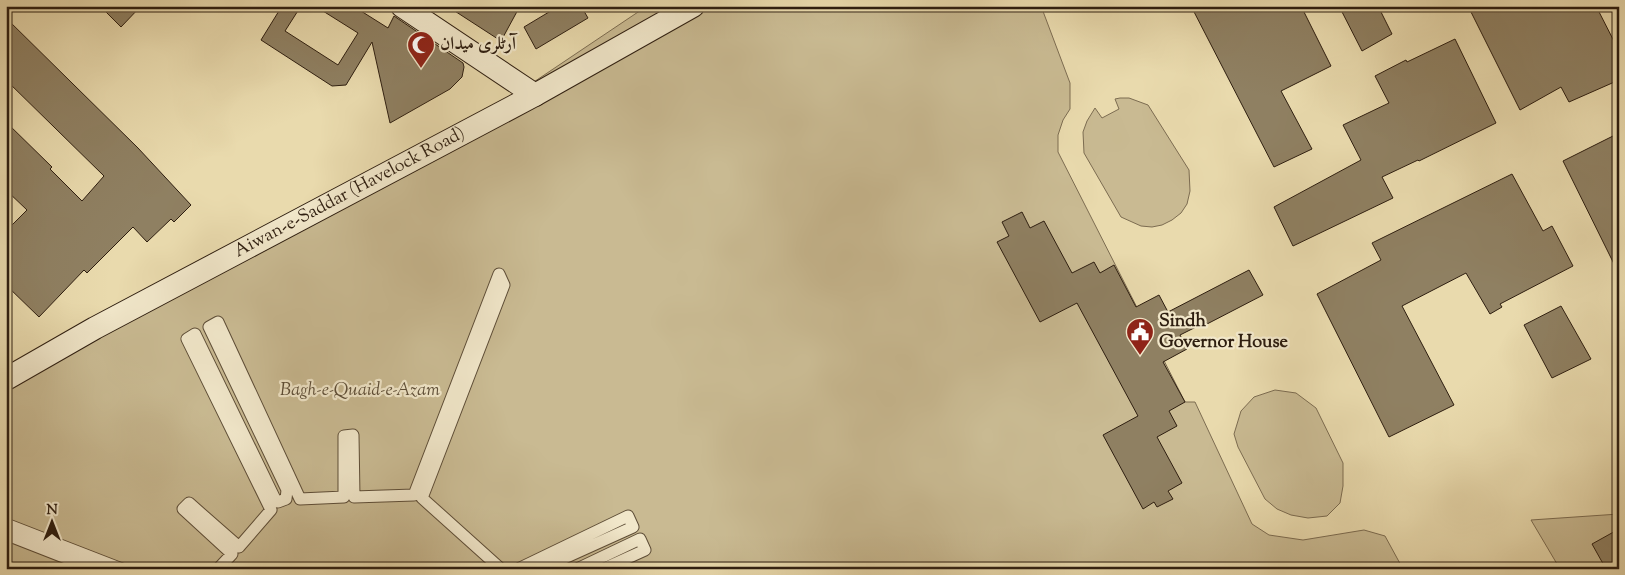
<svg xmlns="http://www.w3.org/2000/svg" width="1625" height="575" viewBox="0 0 1625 575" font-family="'Sorts Mill Goudy',Amiri,serif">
	<rect width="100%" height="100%" fill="#e9daad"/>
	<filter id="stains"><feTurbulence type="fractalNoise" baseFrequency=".004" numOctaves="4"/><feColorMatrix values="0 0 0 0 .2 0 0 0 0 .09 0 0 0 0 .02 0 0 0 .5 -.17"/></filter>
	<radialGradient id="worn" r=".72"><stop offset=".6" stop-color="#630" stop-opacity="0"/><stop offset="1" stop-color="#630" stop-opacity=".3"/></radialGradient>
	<g fill="#c9ba92" stroke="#7c6c51">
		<path d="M647,6H1041L1070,83V109L1063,120L1058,135V152L1185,402H1195L1252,524L1269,535L1303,540L1364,530L1385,536L1403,569H6V381L431,151Z"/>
		<path d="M1120,98H1129L1148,105L1189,170L1190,191L1187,204L1181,213L1172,220L1162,225L1152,227L1141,226L1121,217L1084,153L1083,132L1087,121L1095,108L1102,118L1119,109L1115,99Z"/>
		<path d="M1275,390L1296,393L1316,408L1343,463V486L1340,503L1327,516L1308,518L1291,515L1277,509L1265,499L1238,447L1234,434L1241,411L1254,397Z"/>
		<path d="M1619,514V569H1560L1531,520Z"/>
	</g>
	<g fill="#8f8062" stroke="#2e1e10">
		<path d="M100,6H141L121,27Z"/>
		<path d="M282,6H301L285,31L338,65L358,33L315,6H353L388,28L394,16L463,63L464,67L462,77L450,89L390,123L372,42L346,85L332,86L261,40Z"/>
		<path d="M447,6H520L501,41Z"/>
		<path d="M559,6H581L588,18L536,49L524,27Z"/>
		<path d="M1191,6H1301L1331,66L1281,91L1312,149L1274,167Z"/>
		<path d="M1339,6H1378L1392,34L1362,51Z"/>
		<path d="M1468,6H1596L1619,51V80L1569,102L1561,87L1520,110Z"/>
		<path d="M6,18L138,148L191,205L174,222L171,219L147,242L133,227L87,273L84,270L39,317L6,285V231L27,210L6,190V122L52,167L50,169L82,201L104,176L6,80Z"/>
		<path d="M1455,39L1496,123L1419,161L1418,160L1382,177L1393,198L1293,246L1274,207L1361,160L1343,125L1389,103L1375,76L1406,60L1407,62Z"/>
		<path d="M1619,133V274L1563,161Z"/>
		<path d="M1512,174L1543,231L1552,226L1573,266L1500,304L1502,307L1490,314L1466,273L1402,306L1454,405L1389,437L1317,294L1381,260L1372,243Z"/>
		<path d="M1022,212L1030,228L1044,221L1072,273L1094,262L1100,273L1114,265L1136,307L1159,295L1168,312L1249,270L1263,295L1207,324L1206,322L1180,335L1187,349L1163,362L1185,402L1169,411L1177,426L1157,437L1182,483L1168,491L1173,499L1157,507L1154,502L1143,509L1103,435L1138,416L1077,303L1040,322L997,242L1009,236L1002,222Z"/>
		<path d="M1561,306L1591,359L1552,378L1524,325Z"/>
		<path d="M1619,529V569H1606L1592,544Z"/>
	</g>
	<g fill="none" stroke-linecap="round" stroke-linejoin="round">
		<defs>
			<g id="pedestrian">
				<path d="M6,524L122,569"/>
				<path d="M6,533L7,535L94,569"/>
				<path d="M218,569L232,554L183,509L189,503L239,547L271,510L187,339L195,334L275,499L278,502L286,499L287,490L209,327L218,322L300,499L344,497V436L353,435L354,497L414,495L499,274L504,285L422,498L501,569"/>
				<path d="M518,569L628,516L633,527L540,569"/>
				<path d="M577,569L640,539L645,550L603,569"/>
			</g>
			<g id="secondary">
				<path d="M402,6L535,95"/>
				<path id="s1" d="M6,379L95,328L535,95L693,6"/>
			</g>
		</defs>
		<use href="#pedestrian" stroke="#5d4d37" stroke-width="13"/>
		<use href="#secondary" stroke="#2e1e10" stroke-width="24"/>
		<use href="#pedestrian" stroke="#f1e7ca" stroke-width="11"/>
		<use href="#secondary" stroke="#f1e7ca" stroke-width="22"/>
	</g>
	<defs>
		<symbol id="mosque-pin" viewBox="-11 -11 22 30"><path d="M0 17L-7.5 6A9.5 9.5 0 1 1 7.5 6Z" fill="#8f2418" stroke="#f1e7ca"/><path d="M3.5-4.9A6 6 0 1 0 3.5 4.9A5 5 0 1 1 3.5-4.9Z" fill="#fff"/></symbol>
		<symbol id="civic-pin" viewBox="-11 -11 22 30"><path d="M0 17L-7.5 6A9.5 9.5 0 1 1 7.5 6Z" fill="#8f2418" stroke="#f1e7ca"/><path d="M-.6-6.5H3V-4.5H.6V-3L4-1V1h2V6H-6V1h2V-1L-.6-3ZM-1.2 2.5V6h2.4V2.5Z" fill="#fff"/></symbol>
	</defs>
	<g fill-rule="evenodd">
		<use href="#mosque-pin" x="405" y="29" width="32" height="43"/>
		<use href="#civic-pin" x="1124" y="316" width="32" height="43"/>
	</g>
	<g text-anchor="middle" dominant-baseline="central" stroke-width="4.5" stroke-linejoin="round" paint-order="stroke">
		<g font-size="18" font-weight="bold" fill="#2e1e10" stroke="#f1e7ca" text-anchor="start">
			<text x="440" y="45">آرٹلری میدان</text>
			<text x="1159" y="322">Sindh<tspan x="1159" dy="21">Governor House</tspan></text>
		</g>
		<g font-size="18" fill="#2e1e10" stroke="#f1e7ca">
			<text stroke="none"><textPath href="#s1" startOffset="391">Aiwan-e-Saddar (Havelock Road)</textPath></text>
		</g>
		<g font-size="18" font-style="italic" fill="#5c4d37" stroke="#f1e7ca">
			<text x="360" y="391">Bagh-e-Quaid-e-Azam</text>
		</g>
	</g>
	<rect width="1625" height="575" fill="none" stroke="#e9daad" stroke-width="25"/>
	<rect x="8" y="8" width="1610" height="560" fill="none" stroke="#2e1e10" stroke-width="2.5"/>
	<rect x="12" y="12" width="1600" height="550" fill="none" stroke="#2e1e10"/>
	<g transform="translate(52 522)" stroke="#f1e7ca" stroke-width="4" paint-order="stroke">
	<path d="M0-4L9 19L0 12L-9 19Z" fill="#2e1e10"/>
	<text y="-8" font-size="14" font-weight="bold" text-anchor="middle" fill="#2e1e10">N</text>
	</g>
	<rect width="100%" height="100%" filter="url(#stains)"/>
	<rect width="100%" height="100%" fill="url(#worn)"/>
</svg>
